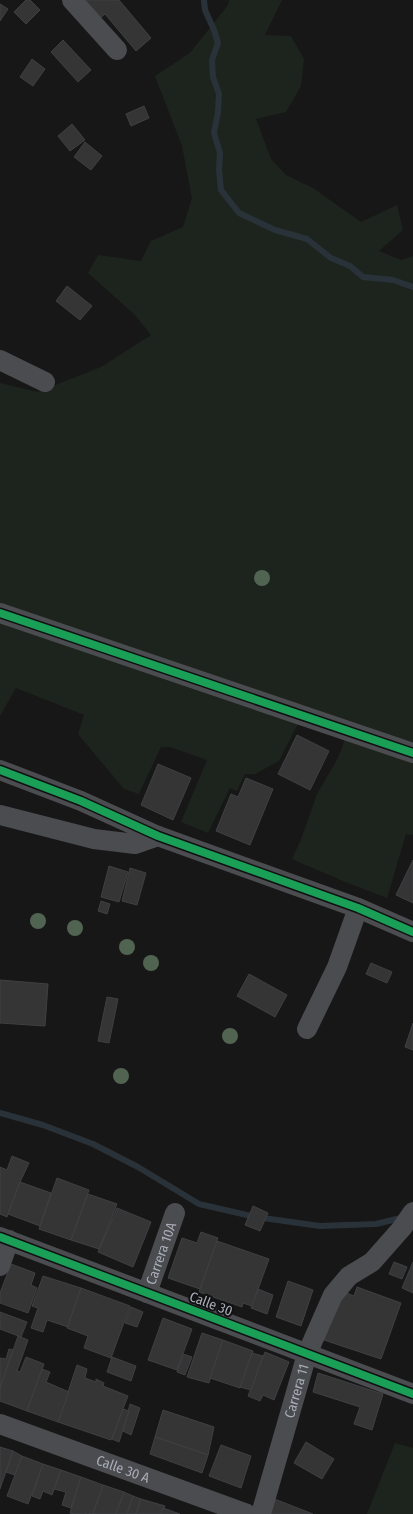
<svg xmlns="http://www.w3.org/2000/svg" width="413" height="1514" viewBox="0 0 413 1514" font-family="'Fira Sans Condensed',sans-serif">
	<rect width="100%" height="100%" fill="#171717"/>
	<g fill="#1d241e">
		<path d="M229,0H282L265,35L291,36L304,59L301,86L286,112L256,119L271,159L286,175L313,188L361,222L397,205L403,230L379,251L401,260L413,256V835L406,834L387,898L345,882L292,859L302,837L317,794L338,758L345,739L300,720L279,761L255,774H245L237,791L230,788L208,833L181,822L207,760L170,747H161L139,794L124,789L78,734L84,715L16,688L0,716V383L38,392L101,367L151,335L135,315L88,273L98,255L141,261L151,241L183,227L192,198L182,146L155,76L190,53L228,5Z"/>
		<path d="M395,1443L413,1448V1514H367Z"/>
	</g>
	<g fill="none" stroke-linecap="round" stroke-linejoin="round">
		<g stroke="#2a3239" stroke-width="6">
			<path d="M204,0L205,10L214,30L218,43L212,60L213,77L219,94L218,112L214,133L220,153L219,170L221,190L239,213L275,230L307,239L331,258L350,266L363,277L393,280L413,287"/>
			<path d="M0,1113L43,1125L93,1144L138,1167L199,1204L256,1217L320,1226L376,1224L405,1217"/>
		</g>
	</g>
	<g fill="#353536" stroke="#3f4043">
		<path d="M26,0H30L40,10L26,24L14,12Z"/>
		<path d="M81,0H119L151,38L136,51L105,14L98,20Z"/>
		<path d="M0,4L8,9L0,21Z"/>
		<path d="M63,40L91,70L78,82L51,52Z"/>
		<path d="M32,59L45,69L33,86L20,77Z"/>
		<path d="M144,106L149,118L131,126L126,114Z"/>
		<path d="M72,124L85,140L70,151L58,136Z"/>
		<path d="M85,142L102,156L91,170L74,157Z"/>
		<path d="M67,286L92,306L80,320L56,301Z"/>
		<path d="M297,735L329,751L310,790L278,774Z"/>
		<path d="M158,764L191,778L173,820L141,805Z"/>
		<path d="M246,778L273,789L250,845L216,831L231,794L238,797Z"/>
		<path d="M413,860V903L396,895Z"/>
		<path d="M109,866L128,872L119,902L101,897Z"/>
		<path d="M130,868L146,873L137,905L122,901Z"/>
		<path d="M101,901L110,904L107,914L98,911Z"/>
		<path d="M371,963L392,972L387,983L366,974Z"/>
		<path d="M249,974L287,995L275,1017L237,996Z"/>
		<path d="M0,980L48,984L45,1026L0,1023Z"/>
		<path d="M107,997L118,999L109,1043L98,1041Z"/>
		<path d="M413,1023V1050L405,1047Z"/>
		<path d="M12,1156L29,1163L20,1182L7,1217L0,1214V1167L7,1170Z"/>
		<path d="M57,1178L89,1190L71,1240L39,1229Z"/>
		<path d="M20,1182L51,1193L40,1226L8,1214Z"/>
		<path d="M88,1194L117,1204L99,1249L71,1240Z"/>
		<path d="M253,1206L268,1213L260,1231L245,1225Z"/>
		<path d="M117,1208L151,1222L133,1267L98,1252Z"/>
		<path d="M201,1232L218,1238L200,1289L168,1278L182,1238L197,1243Z"/>
		<path d="M217,1241L269,1259L252,1306L243,1303L242,1307L199,1292Z"/>
		<path d="M394,1262L407,1267L402,1279L389,1274Z"/>
		<path d="M413,1262V1293L402,1288Z"/>
		<path d="M11,1264L35,1273L31,1285L37,1288L28,1313L0,1303V1293Z"/>
		<path d="M43,1276L81,1288L68,1327L47,1320L43,1332L31,1328L38,1308L32,1306Z"/>
		<path d="M288,1281L313,1290L301,1326L276,1317Z"/>
		<path d="M357,1287L401,1303L381,1359L324,1340L341,1291L354,1296Z"/>
		<path d="M81,1288L130,1306L111,1358L84,1348L88,1336L67,1328Z"/>
		<path d="M258,1289L273,1295L267,1314L251,1308Z"/>
		<path d="M131,1307L143,1312L137,1327L125,1323Z"/>
		<path d="M0,1312L27,1322L21,1337L0,1329Z"/>
		<path d="M163,1318L192,1329L177,1370L148,1360Z"/>
		<path d="M202,1333L223,1340L209,1383L187,1377Z"/>
		<path d="M18,1336L28,1340L17,1371L20,1372L26,1357L44,1364L27,1411L0,1401V1388Z"/>
		<path d="M223,1340L253,1351L240,1388L210,1378Z"/>
		<path d="M9,1349L13,1350L0,1388V1358L6,1359Z"/>
		<path d="M265,1352L289,1362L274,1400L263,1395L260,1401L248,1396Z"/>
		<path d="M252,1353L263,1356L251,1390L240,1387Z"/>
		<path d="M183,1354L192,1357L185,1375L177,1372Z"/>
		<path d="M112,1357L136,1366L131,1381L107,1372Z"/>
		<path d="M77,1365L87,1369L85,1378L96,1382V1379L104,1383L103,1386L128,1396L111,1440L58,1422Z"/>
		<path d="M42,1369L50,1372L46,1382L69,1392L58,1422L27,1411Z"/>
		<path d="M318,1373L383,1394L372,1430L354,1424L360,1407L313,1392Z"/>
		<path d="M130,1404L140,1408L131,1435L123,1431Z"/>
		<path d="M123,1409L129,1411L119,1442L112,1439Z"/>
		<path d="M163,1410L214,1427L208,1455L155,1437Z"/>
		<path d="M155,1437L208,1455L202,1473L150,1454Z"/>
		<path d="M306,1442L334,1459L322,1479L294,1463Z"/>
		<path d="M221,1445L251,1456L241,1488L209,1476Z"/>
		<path d="M0,1447L13,1451L0,1489Z"/>
		<path d="M13,1451L22,1456L15,1475L6,1472Z"/>
		<path d="M22,1456L43,1464L28,1504L7,1496Z"/>
		<path d="M43,1464L61,1470L52,1495L43,1491L40,1499L32,1496Z"/>
		<path d="M61,1470L81,1477L71,1508L62,1505L66,1492L54,1489Z"/>
		<path d="M81,1477L103,1485L93,1514L86,1513V1514H74L70,1513Z"/>
		<path d="M103,1485L124,1492L116,1514H93Z"/>
		<path d="M124,1492L133,1496L127,1514H116Z"/>
		<path d="M133,1496L141,1499L136,1514H127Z"/>
		<path d="M272,1498L313,1514H267Z"/>
		<path d="M141,1499L165,1506L161,1514H136Z"/>
		<path d="M163,1508L180,1514H161Z"/>
	</g>
	<g fill="none" stroke-linecap="round" stroke-linejoin="round">
		<g stroke="#4b4c50" stroke-width="20">
			<path d="M72,0L117,50"/>
			<path d="M0,360L45,382"/>
			<path d="M0,613L413,753"/>
			<path d="M0,770L81,801L158,836L358,908L413,932"/>
			<path d="M0,815L94,839L135,844L158,836"/>
			<path d="M307,1029L337,967L358,908"/>
			<path d="M0,1237L413,1394"/>
			<path d="M0,1266L9,1240"/>
			<path id="s1" d="M147,1293L175,1213"/>
			<path id="s2" d="M0,1424L247,1514"/>
			<path id="s3" d="M261,1514L307,1354L333,1295L349,1276L372,1262L402,1228L413,1212"/>
		</g>
		<defs>
			<g id="cycleway">
				<path d="M0,613L413,753"/>
				<path d="M0,770L81,801L158,836L358,908L413,932"/>
				<path d="M0,1237L413,1394"/>
			</g>
		</defs>
		<use href="#cycleway" stroke="#111113" stroke-width="11"/>
		<use href="#cycleway" stroke="#1a9f57" stroke-width="8"/>
	</g>
	<g fill="#506451">
		<circle cx="262" cy="578" r="8"/>
		<circle cx="38" cy="921" r="8"/>
		<circle cx="75" cy="928" r="8"/>
		<circle cx="127" cy="947" r="8"/>
		<circle cx="151" cy="963" r="8"/>
		<circle cx="230" cy="1036" r="8"/>
		<circle cx="121" cy="1076" r="8"/>
	</g>
	<g text-anchor="middle" dominant-baseline="central" stroke-width="4" stroke-linejoin="round" paint-order="stroke">
		<g font-size="14" fill="#a8adb8" stroke="#111113">
			<text stroke="none"><textPath href="#s1" startOffset="42">Carrera 10A</textPath></text>
			<text transform="translate(211 1304) rotate(21)">Calle 30</text>
			<text stroke="none"><textPath href="#s3" startOffset="128">Carrera 11</textPath></text>
			<text stroke="none"><textPath href="#s2" startOffset="131">Calle 30 A</textPath></text>
		</g>
	</g>
</svg>
